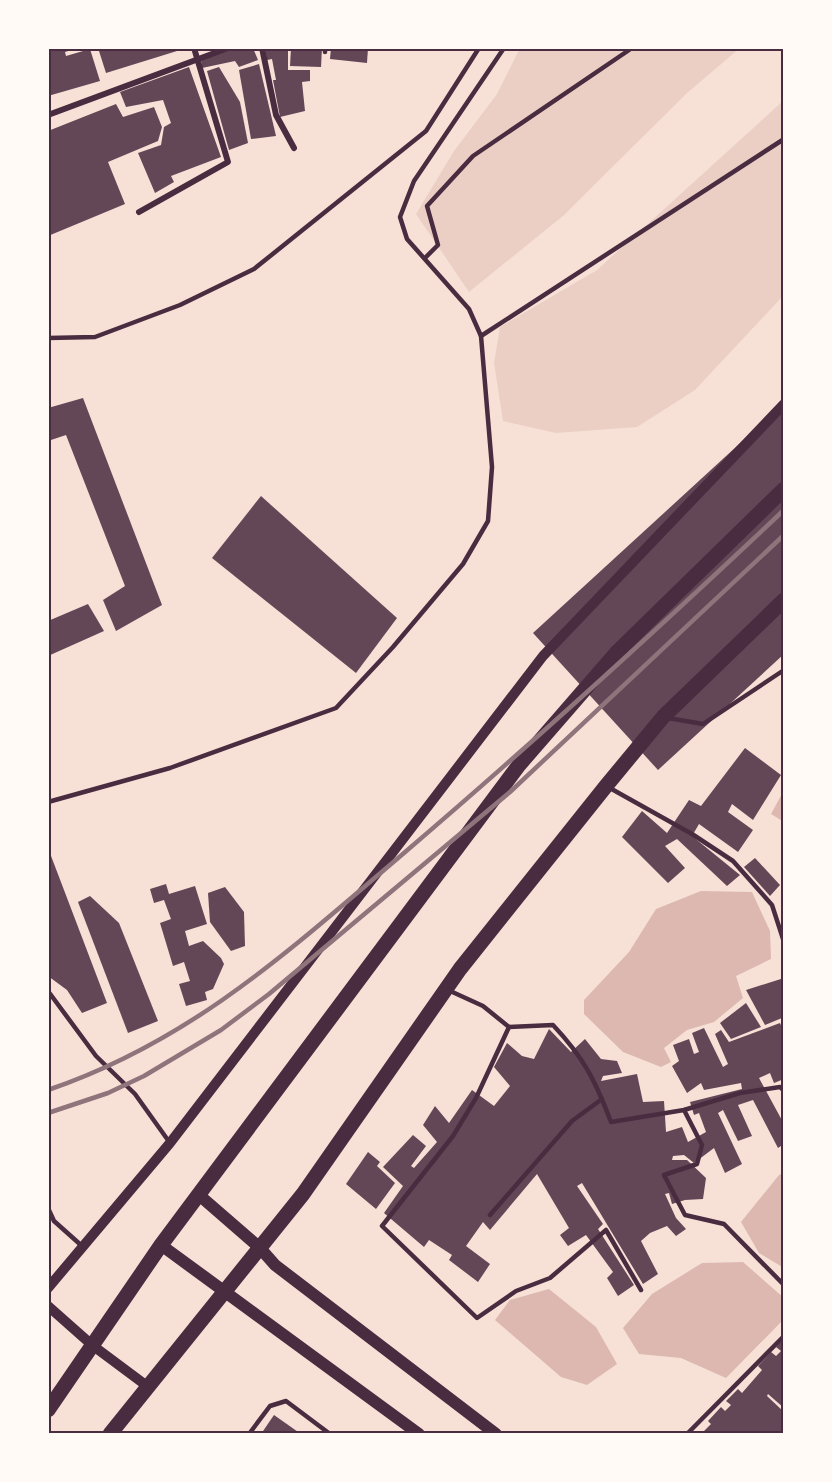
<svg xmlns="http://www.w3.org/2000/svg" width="832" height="1482" viewBox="0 0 832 1482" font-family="Jost,sans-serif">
	<rect width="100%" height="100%" fill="#f7e1d7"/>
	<g fill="#ebcfc5">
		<path d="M520,48H740L687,93L563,216L469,292L416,214L454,151L497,94Z"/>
		<path d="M784,100V295L695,390L637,427L556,433L503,421L494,363L500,327L597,270Z"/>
	</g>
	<g fill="#dcb8b0">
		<path d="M784,790V822L771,814Z"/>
		<path d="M701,891L752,892L770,931L771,959L736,976L743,998L714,1022L687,1030L664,1048L671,1062L661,1067L623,1052L584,1014V1000L629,952L656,909Z"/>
		<path d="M784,1173V1268L759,1253L741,1222L779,1175Z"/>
		<path d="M743,1262L784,1298V1319L726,1378L681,1358L639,1354L623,1328L652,1294L702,1263Z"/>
		<path d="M549,1289L596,1327L617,1364L587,1385L561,1377L495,1320L510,1300Z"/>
	</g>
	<g fill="#644757">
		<path d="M48,48H78L65,52L66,56L90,49L100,81L48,96Z"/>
		<path d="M108,48H176L177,51L106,73L99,51Z"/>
		<path d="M236,48H253L258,60L239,67L235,61L202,68L201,59Z"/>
		<path d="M265,48H288V70H310V81L302,82L305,111L280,117L273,80H276L272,59L267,60Z"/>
		<path d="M291,48H322L321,67L290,66Z"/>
		<path d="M331,48H368L367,63L330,59Z"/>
		<path d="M259,64L276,136L251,139L239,70Z"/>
		<path d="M189,67L221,157L171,176L174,182L155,193L138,153L161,145L164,127L171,123L163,100L126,107L120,92Z"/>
		<path d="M219,67L240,102L248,143L229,150L207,71Z"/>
		<path d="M116,104L123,117L154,107L162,127L158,141L108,162L125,204L48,236V131Z"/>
		<path d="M83,398L162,605L116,631L103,600L125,586L66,435L48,441V408Z"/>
		<path d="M784,403V654L658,770L533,633Z"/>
		<path d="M261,496L397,618L356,673L212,558Z"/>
		<path d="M88,604L104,631L48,656V621Z"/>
		<path d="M745,748L781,775L753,820L732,804L728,812L753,830L738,852L699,824L692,836L740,875L727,886L677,839L665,846L685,868L668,883L622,837L642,811L667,833L689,800L701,806Z"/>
		<path d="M48,848L107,1003L82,1013L67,990L48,976Z"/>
		<path d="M755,858L780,885L770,896L744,867Z"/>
		<path d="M166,884L169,894L195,886L207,924L185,931L189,946L203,941L221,958L224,964L213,989L205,992L207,1000L186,1006L179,984L190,981L184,962L173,966L160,923L171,919L164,900L154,903L150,889Z"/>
		<path d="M225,887L244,912L245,946L231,951L210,922L208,893Z"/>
		<path d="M90,896L119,923L158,1021L128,1033L78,902Z"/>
		<path d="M784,978V1023L782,1018L765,1025L746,990Z"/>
		<path d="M746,1003L761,1027L731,1039L720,1023Z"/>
		<path d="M780,1023L784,1032V1079L774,1083L770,1073L759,1078L784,1124V1144L778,1148L753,1100L738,1105L752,1136L738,1141L723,1110L718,1113L742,1164L725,1173L714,1148L694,1163L684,1155L673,1156L672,1160H687L706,1178L703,1199L685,1200L672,1204L669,1193L665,1194L676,1218L686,1229L676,1236L667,1226L650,1233L641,1241L658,1274L643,1284L582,1183L577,1186L603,1224L598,1229L634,1285L618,1296L607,1278L613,1272L586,1235L568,1246L560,1235L569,1228L537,1174L490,1230L483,1222L466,1246L490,1264L478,1282L449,1260L452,1255L429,1240L424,1247L384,1213L403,1186L383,1167L413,1135L426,1146L411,1166L414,1168L437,1142L423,1125L435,1106L449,1123L472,1090L494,1106L510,1086L494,1067L507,1043L522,1056L534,1059L549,1029L571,1052L585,1039L601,1059L617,1061L622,1073L603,1076L601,1081L637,1074L643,1102L664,1101L666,1132L682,1127L688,1142L706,1132L699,1113L694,1115L690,1102L742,1089L741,1083L704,1090L701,1083L687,1093L672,1066L679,1061L673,1045L689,1039L694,1054L699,1052L692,1033L704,1028L723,1067L728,1064L715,1034L721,1030L729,1042Z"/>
		<path d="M368,1152L380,1162L377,1166L395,1183L376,1209L346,1184Z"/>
		<path d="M784,1338V1408L768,1394L767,1396L784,1412V1430L781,1434H705L703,1432L711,1424L708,1421L721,1407L725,1411L731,1405L726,1401L738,1389L742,1393L762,1370L758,1366L771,1352L776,1356L781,1351L776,1347Z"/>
		<path d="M274,1415L301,1434H261Z"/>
	</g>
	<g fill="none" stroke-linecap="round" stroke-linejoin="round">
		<g stroke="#4a2c40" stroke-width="4.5">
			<path d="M325,52V48"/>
			<path d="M425,258L438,245L427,206L473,156L632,48"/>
			<path d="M481,336L784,139"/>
			<path d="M48,338L95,337L180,305L254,269L426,131L479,48"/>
			<path d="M668,718L703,724L784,670"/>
			<path d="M608,787L692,834L733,861L772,905L784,942"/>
			<path d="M48,802L170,768L336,708L393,647L463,564L488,521L492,467L481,336L469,309L407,239L400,217L414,181L504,48"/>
			<path d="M448,990L483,1006L509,1027L553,1025C584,1058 595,1080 611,1122L684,1110L740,1093L780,1087L784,1091"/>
			<path d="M48,991L96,1056L135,1094L170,1143"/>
			<path d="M509,1027L476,1098L453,1136L382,1226L477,1318L516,1291L550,1278L606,1230L641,1290"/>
			<path d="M684,1110L702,1145L697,1164L664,1175L685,1215L724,1224L784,1285"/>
			<path d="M48,1208L54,1221L82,1246"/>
			<path d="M490,1215L572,1121L602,1099"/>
			<path d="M249,1434L270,1406L286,1401L330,1434"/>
			<path d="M687,1434L784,1336"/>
		</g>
		<g stroke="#4a2c40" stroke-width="6">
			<path d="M262,48L276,115L294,148"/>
			<path d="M48,115L228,48"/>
			<path d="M139,212L228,162L194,48"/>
		</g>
		<g stroke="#4a2c40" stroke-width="10">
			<path d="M48,1288L170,1143L543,656L784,404"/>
			<path d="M48,1306L92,1345L147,1386"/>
		</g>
		<g stroke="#4a2c40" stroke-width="12">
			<path d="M199,1195L260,1248L275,1265L496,1434"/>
			<path d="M161,1245L419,1434"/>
		</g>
		<g stroke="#4a2c40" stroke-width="15">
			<path d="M48,1410L161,1245L519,765L618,651L784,489"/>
			<path d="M110,1434L303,1194L460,969L606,786L663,717L784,600"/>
		</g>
		<g stroke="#8f747c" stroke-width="4.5">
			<path d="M48,1090C192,1041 291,949 404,853C534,742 660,627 784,510"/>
			<path d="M48,1113L108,1093L144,1076L221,1030L269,994L510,792L784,535"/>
		</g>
	</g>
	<rect width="832" height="1482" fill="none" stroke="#fffaf5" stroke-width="99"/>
	<rect x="50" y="50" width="732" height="1382" fill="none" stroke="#4a2c40" stroke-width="2"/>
</svg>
